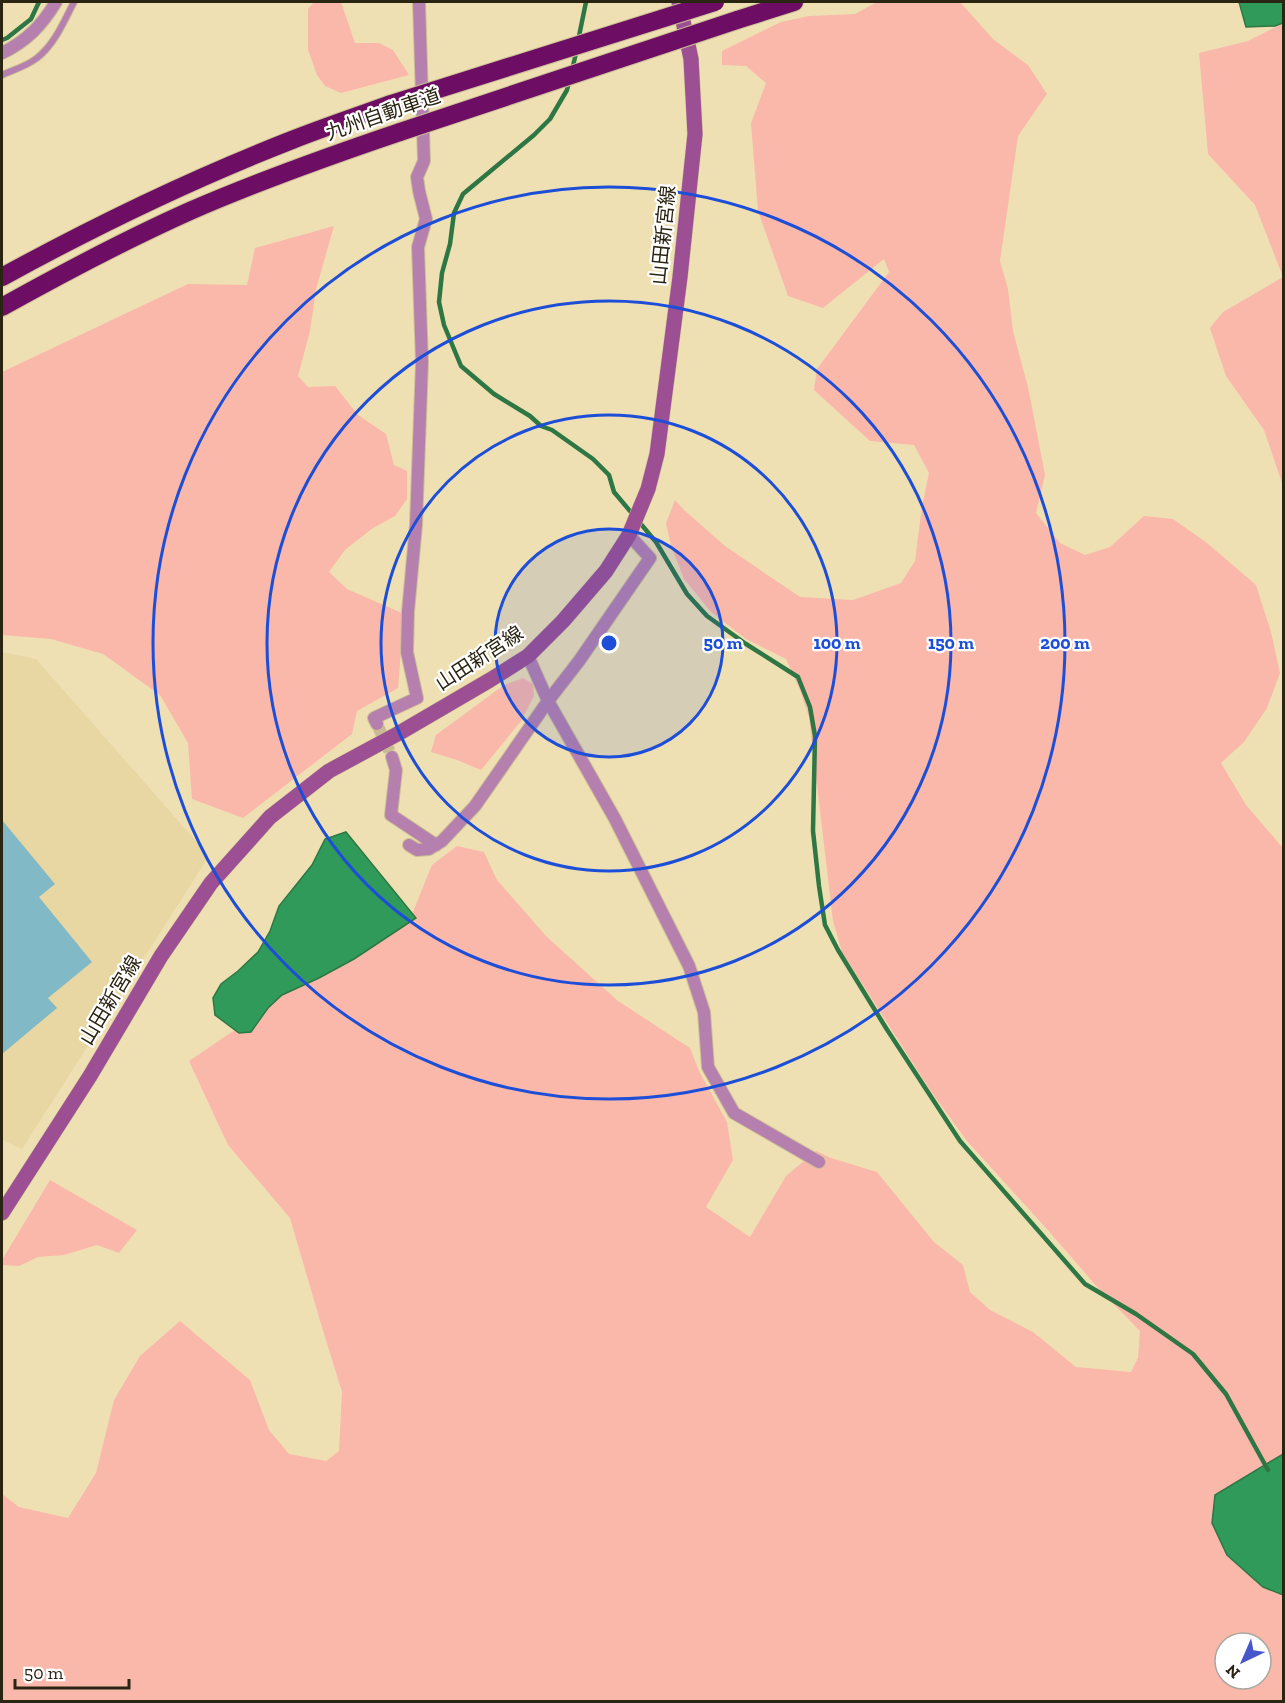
<svg xmlns="http://www.w3.org/2000/svg" width="1285" height="1703" viewBox="0 0 1285 1703" font-family="'Zilla Slab','Noto Sans JP',serif">
	<rect width="100%" height="100%" fill="#efe0b3"/>
	<path fill="#e8d7a2" d="M2,652L36,659L209,856L22,1149L2,1140Z"/>
	<g fill="#fab8aa" fill-rule="evenodd">
		<path d="M314,2H341L355,43H379L393,50L409,75L341,93L325,86L317,75L308,50V9Z"/>
		<path d="M877,2H960L994,40L1028,65L1047,94L1018,136L1000,261L1008,289L1013,331L1028,387L1045,475L1036,513L1060,543L1085,555L1110,547L1144,516L1173,519L1207,543L1256,585L1271,632L1280,673L1267,708L1244,742L1221,763L1246,805L1283,848V1701H2V1494L19,1507L68,1518L96,1473L114,1400L140,1356L180,1321L250,1380L269,1430L289,1454L326,1461L339,1451L342,1392L321,1324L290,1218L228,1145L189,1061L248,1021L303,962L352,953L408,924L432,865L457,846L484,852L497,880L547,937L618,1001L690,1048L699,1071L727,1122L733,1160L706,1207L750,1237L786,1176L816,1151L831,1158L877,1172L934,1242L963,1265L970,1292L990,1310L1033,1332L1076,1367L1131,1372L1138,1358L1140,1331L1099,1289L1046,1228L967,1141L930,1090L842,952L833,921L809,717L800,690L786,659L746,639L711,612L684,579L671,546L666,523L675,500L684,510L725,546L800,597L853,600L901,583L915,561L922,507L929,473L914,445L870,441L814,390L817,369L889,272L884,259L823,308L788,296L758,211L751,123L766,83L746,66L722,65V51L781,22L809,16L855,14ZM1225,1643H1261V1679H1225Z"/>
		<path d="M1283,23V486L1264,430L1226,376L1210,328L1223,312L1283,277L1255,205L1208,154L1199,53L1248,41Z"/>
		<path d="M334,226L316,289L310,331L298,376L308,387L335,386L358,415L386,434L394,465L407,471V499L395,516L373,528L345,550L329,572L347,589L404,614L398,688L357,711L352,734L243,818L192,799L188,743L160,695L103,654L51,639L2,635V372L188,284L247,285L255,248Z"/>
		<path d="M523,678L533,684L534,696L521,721L481,770L457,760L431,752L436,735L504,685Z"/>
		<path d="M50,1180L137,1230L119,1253L97,1245L64,1255L38,1257L19,1266L2,1265V1260Z"/>
	</g>
	<g fill="#309a5a" stroke="#2e7744" stroke-width="1.5">
		<path d="M1239,2H1283V23L1275,26L1246,27Z"/>
		<path d="M346,832L416,918L354,959L319,978L282,995L268,1008L251,1032L239,1033L215,1015L213,998L221,984L238,971L258,952L270,931L279,906L312,865L325,839Z"/>
		<path d="M1283,1454V1595L1263,1587L1227,1555L1212,1523L1215,1495Z"/>
	</g>
	<g fill="none" stroke-linecap="round" stroke-linejoin="round">
		<g stroke="#2e7744" stroke-width="4.5">
			<path d="M2,40L7,38L31,19L39,2"/>
			<path d="M578,41L586,2"/>
			<path d="M572,70L577,49"/>
			<path d="M569,82L567,90L550,119L534,135L463,194L454,213L450,244L442,273L439,302L444,325L461,366L494,394L530,416L541,426L552,430L593,459L609,475L614,492L656,542L687,594L707,616L746,644L798,677L810,707L815,736L813,831L819,886L825,925L838,950L886,1028L960,1141L1085,1284L1136,1314L1193,1354L1226,1394L1268,1470"/>
		</g>
	</g>
	<path fill="#81bac6" d="M2,820L55,884L39,897L92,962L48,998L57,1008L2,1054Z"/>
	<g fill="none" stroke-linecap="round" stroke-linejoin="round">
		<path stroke="#c8ba93" stroke-width="12" stroke-dasharray="12 6" stroke-linecap="butt" d="M377,724L392,757"/>
		<defs>
			<path id="service" d="M2,75C13,70 27,66 37,58C55,44 64,21 74,2"/>
			<g id="minor">
				<path d="M2,53C27,41 42,25 56,2"/>
				<path d="M528,656L548,701L615,819L689,966L704,1012L708,1067L734,1113L819,1162"/>
				<path d="M377,724L374,718L417,698L407,652L408,612L416,525L422,362L418,247L426,219L419,191L417,177L424,161L419,2"/>
				<path d="M392,757L396,770L391,815L436,845"/>
				<path d="M409,845L417,850L429,849L442,841L475,806L548,701L579,661L650,558L629,535"/>
			</g>
			<path id="secondary" d="M2,1213L90,1076L161,956L211,883L270,817L329,771L401,732L490,680L528,656L563,621L606,571L629,535L648,489L657,454L680,277L695,134L691,59L679,2"/>
			<g id="motorway">
				<path d="M737,20L794,2"/>
				<path d="M2,277C95,226 192,179 292,140C325,127 358,116 391,104"/>
				<path d="M2,307C63,273 125,240 190,211C259,181 329,156 400,132"/>
			</g>
		</defs>
		<use href="#service" stroke="#ccbe96" stroke-width="8"/>
		<use href="#minor" stroke="#ccbe96" stroke-width="14"/>
		<use href="#secondary" stroke="#ccbe96" stroke-width="16"/>
		<use href="#motorway" stroke="#ccbe96" stroke-width="20"/>
		<use href="#service" stroke="#b580ad" stroke-width="6"/>
		<use href="#minor" stroke="#b580ad" stroke-width="12"/>
		<use href="#secondary" stroke="#9c4f92" stroke-width="15"/>
		<use href="#motorway" stroke="#6d0d64" stroke-width="18"/>
		<defs>
			<g id="motorway-bridge">
				<path d="M391,104L715,2"/>
				<path d="M400,132L737,20"/>
			</g>
		</defs>
		<use href="#motorway-bridge" stroke="#ccbe96" stroke-width="20" stroke-linecap="butt"/>
		<use href="#motorway-bridge" stroke="#6d0d64" stroke-width="18"/>
	</g>
	<circle cx="609" cy="643" r="114" fill="#1d4ed8" fill-opacity=".12"/>
	<g fill="none" stroke="#1d4ed8" stroke-width="3">
		<circle cx="609" cy="643" r="114"/>
		<circle cx="609" cy="643" r="228"/>
		<circle cx="609" cy="643" r="342"/>
		<circle cx="609" cy="643" r="456"/>
	</g>
	<g text-anchor="middle" dominant-baseline="central" stroke-width="4.5" stroke-linejoin="round" paint-order="stroke">
		<g font-size="20" fill="#2a2412" stroke="#fff">
			<text transform="translate(383 114) rotate(-19)">九州自動車道</text>
			<text transform="translate(663 235) rotate(-84)">山田新宮線</text>
			<text transform="translate(479 658) rotate(-33)">山田新宮線</text>
			<text transform="translate(110 1000) rotate(-59)">山田新宮線</text>
		</g>
	</g>
	<circle cx="609" cy="643" r="9" fill="#1d4ed8" stroke="#fff" stroke-width="3"/>
	<g font-size="18" text-anchor="middle" font-weight="bold" fill="#1d4ed8" stroke="#fff" stroke-width="4.5" stroke-linejoin="round" paint-order="stroke">
		<text x="723" y="649">50 m</text>
		<text x="837" y="649">100 m</text>
		<text x="951" y="649">150 m</text>
		<text x="1065" y="649">200 m</text>
	</g>
	<rect width="1285" height="1703" fill="none" stroke="#2a2412" stroke-width="6"/>
	<g transform="translate(1243 1661) rotate(224)"><circle r="28" fill="#ffffff" stroke="#aaa7a0" stroke-width="1.5"/>
	<path d="M0-4.5L10 22L0 15L-10 22Z" fill="#4757cb"/>
	<text y="-9" font-size="16" font-weight="bold" text-anchor="middle" fill="#2a2412">N</text>
	</g>
	<path d="M15 1679v9h114v-9" fill="none" stroke="#2a2412" stroke-width="3"/>
	<text x="24" y="1679" font-size="18" fill="#2a2412" stroke="#ffffff" stroke-width="4.5" paint-order="stroke">50 m</text>
</svg>
